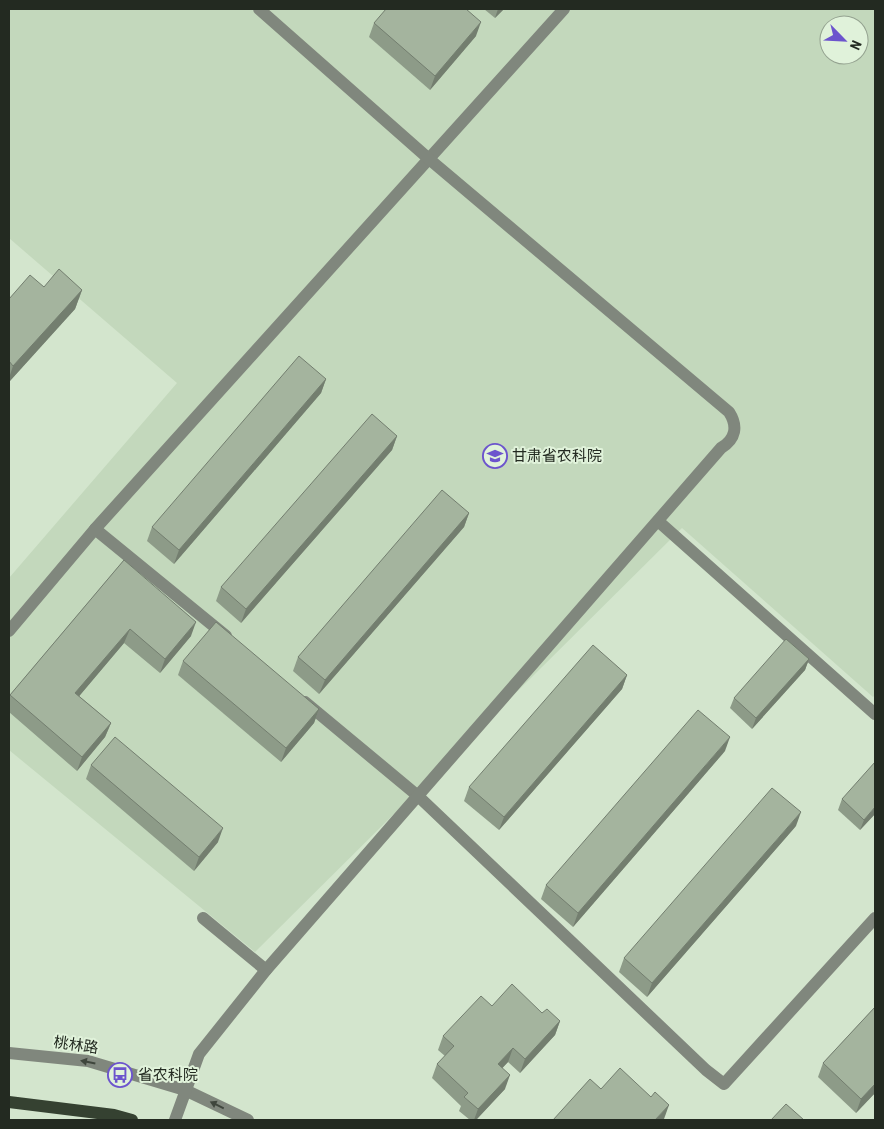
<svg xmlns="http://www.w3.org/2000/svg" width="884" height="1129" viewBox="0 0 884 1129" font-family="'Roboto Condensed','Noto Sans SC',sans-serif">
	<rect width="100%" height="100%" fill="#d3e5cd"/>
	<path fill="#c3d8bc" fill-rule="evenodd" d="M9,9H875V695L873,697L682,528L255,952L9,750V578L177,383L9,238ZM829,25H859V55H829Z"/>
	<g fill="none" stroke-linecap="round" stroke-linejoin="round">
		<g stroke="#80877d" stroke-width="12">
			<path d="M658,521L875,714"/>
			<path d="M95,529L226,636"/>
			<path d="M9,631L95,529L564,9"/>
			<path d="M305,702L418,796L706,1070L724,1084L875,918"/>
			<path d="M203,918L266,970"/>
			<path d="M9,1053L88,1061L185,1090L248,1120"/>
			<path d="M175,1120L199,1054L266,970L721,448C736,439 738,426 729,412L429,159L259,9"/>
		</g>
		<path stroke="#354131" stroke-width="12" d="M9,1102L114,1115L132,1120"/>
	</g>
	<g fill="#8d9b88">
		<path d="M484,9H504L495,18Z"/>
		<path d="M374,23L476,36L430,90L369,37Z"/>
		<path d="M44,287L82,290L75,309L9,382V299Z"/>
		<path d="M326,379L321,393L174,564L147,541L152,527Z"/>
		<path d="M397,436L392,450L241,623L216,601L221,587Z"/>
		<path d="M469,513L464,527L319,694L293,671L298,657Z"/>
		<path d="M124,560L191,636L160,673L124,643L79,696L111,723L105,737L77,771L9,712V697L10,695Z"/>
		<path d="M809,659L805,670L752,729L730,708L734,698Z"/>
		<path d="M183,661L319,709L314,723L281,762L178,675Z"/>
		<path d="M627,675L622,689L499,830L464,801L469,787Z"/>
		<path d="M725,751L573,927L541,899L546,885Z"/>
		<path d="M91,765L218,842L194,871L86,779Z"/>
		<path d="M842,799L875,814L860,830L838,810Z"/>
		<path d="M796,826L647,997L619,972L624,958Z"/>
		<path d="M492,1006L542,1013L560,1021L555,1035L520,1073L508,1062L502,1068L505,1089L476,1120H470L459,1111L461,1106L432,1078L437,1064L445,1056L438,1050L443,1036Z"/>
		<path d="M875,1007V1093L856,1113L818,1077L823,1063Z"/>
	</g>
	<g fill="#737e6f">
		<path d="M498,9H504L495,18Z"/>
		<path d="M481,22L476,36L430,90L435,76Z"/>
		<path d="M82,290L75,309L9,382V378L13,366Z"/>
		<path d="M326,379L321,393L174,564L179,550Z"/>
		<path d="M397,436L392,450L241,623L246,609Z"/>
		<path d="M469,513L464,527L319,694L325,680Z"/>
		<path d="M196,622L191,636L160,673L165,659Z"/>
		<path d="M130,629L124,643L70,707L75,693Z"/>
		<path d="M809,659L805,670L752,729L756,718Z"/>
		<path d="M627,675L622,689L499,830L504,817Z"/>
		<path d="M319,709L314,723L281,762L286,748Z"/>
		<path d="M111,723L105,737L77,771L82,757Z"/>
		<path d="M730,737L725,751L573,927L578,913Z"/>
		<path d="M875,807V814L860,830L864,820Z"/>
		<path d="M801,812L796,826L647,997L652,983Z"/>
		<path d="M223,828L218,842L194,871L199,857Z"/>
		<path d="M560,1021L555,1035L520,1073L525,1059Z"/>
		<path d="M513,1048L508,1062L493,1078L498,1064Z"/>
		<path d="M510,1075L505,1089L476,1120H474L478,1109Z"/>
		<path d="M875,1084V1093L856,1113L861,1099Z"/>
		<path d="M669,1105L664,1119L663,1120H655Z"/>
	</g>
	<g fill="#a4b49e" stroke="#737e6f">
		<path d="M386,9H466L481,22L435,76L374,23Z"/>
		<path d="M59,269L82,290L13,366L9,361V299L30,275L44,287Z"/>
		<path d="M299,356L326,379L179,550L152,527Z"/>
		<path d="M372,414L397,436L246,609L221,587Z"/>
		<path d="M442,490L469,513L325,680L298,657Z"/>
		<path d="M124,560L196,622L165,659L130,629L75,693L111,723L82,757L10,695Z"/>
		<path d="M216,622L319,709L286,748L183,661Z"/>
		<path d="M786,639L809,659L756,718L734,698Z"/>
		<path d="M593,645L627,675L504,817L469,787Z"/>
		<path d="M698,710L730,737L578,913L546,885Z"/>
		<path d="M115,737L223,828L199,857L91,765Z"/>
		<path d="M875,762V807L864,820L842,799Z"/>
		<path d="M772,788L801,812L652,983L624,958Z"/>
		<path d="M512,984L542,1013L547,1009L560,1021L525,1059L513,1048L498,1064L510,1075L478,1109L464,1097L468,1093L437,1064L454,1046L443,1036L481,996L492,1006Z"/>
		<path d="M875,1007V1084L861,1099L823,1063Z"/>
		<path d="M620,1068L651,1097L655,1092L669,1105L655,1120H553L590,1079L601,1089Z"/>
		<path d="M786,1104L804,1120H771Z"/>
	</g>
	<defs><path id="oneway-solid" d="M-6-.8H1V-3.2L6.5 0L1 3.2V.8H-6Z" transform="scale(1.25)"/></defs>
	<g fill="#3f463d">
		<use href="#oneway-solid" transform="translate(88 1062) rotate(-169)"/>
		<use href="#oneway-solid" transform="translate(217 1105) rotate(-154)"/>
	</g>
	<defs>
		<symbol id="university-ring" viewBox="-11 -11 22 22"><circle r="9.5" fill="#e0f2da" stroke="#6c54cd" stroke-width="1.5"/><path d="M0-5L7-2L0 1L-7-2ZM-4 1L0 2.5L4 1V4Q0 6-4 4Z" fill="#6c54cd"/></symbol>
		<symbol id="bus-ring" viewBox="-11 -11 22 22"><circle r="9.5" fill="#e0f2da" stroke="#6c54cd" stroke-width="1.5"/><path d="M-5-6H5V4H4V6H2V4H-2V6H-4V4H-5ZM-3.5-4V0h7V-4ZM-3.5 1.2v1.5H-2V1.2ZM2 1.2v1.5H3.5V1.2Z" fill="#6c54cd"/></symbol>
	</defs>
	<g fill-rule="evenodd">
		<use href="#university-ring" x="481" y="442" width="28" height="28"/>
		<use href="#bus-ring" x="106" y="1061" width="28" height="28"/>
	</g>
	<g text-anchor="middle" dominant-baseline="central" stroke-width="4" stroke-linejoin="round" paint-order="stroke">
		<g font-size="15" fill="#232a21" stroke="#e0f2da" text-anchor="start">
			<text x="512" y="456">甘肃省农科院</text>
			<text x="138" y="1075">省农科院</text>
		</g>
		<g font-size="15" fill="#232a21" stroke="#e0f2da">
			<text transform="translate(76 1045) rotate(8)">桃林路</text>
		</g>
	</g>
	<rect width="884" height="1129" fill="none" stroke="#232a21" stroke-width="20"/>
	<g transform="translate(844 40) rotate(114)"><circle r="24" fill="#e0f2da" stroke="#94a290"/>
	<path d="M0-4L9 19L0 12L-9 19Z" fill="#6c54cd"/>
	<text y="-8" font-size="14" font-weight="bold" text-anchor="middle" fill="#232a21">N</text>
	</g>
</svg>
